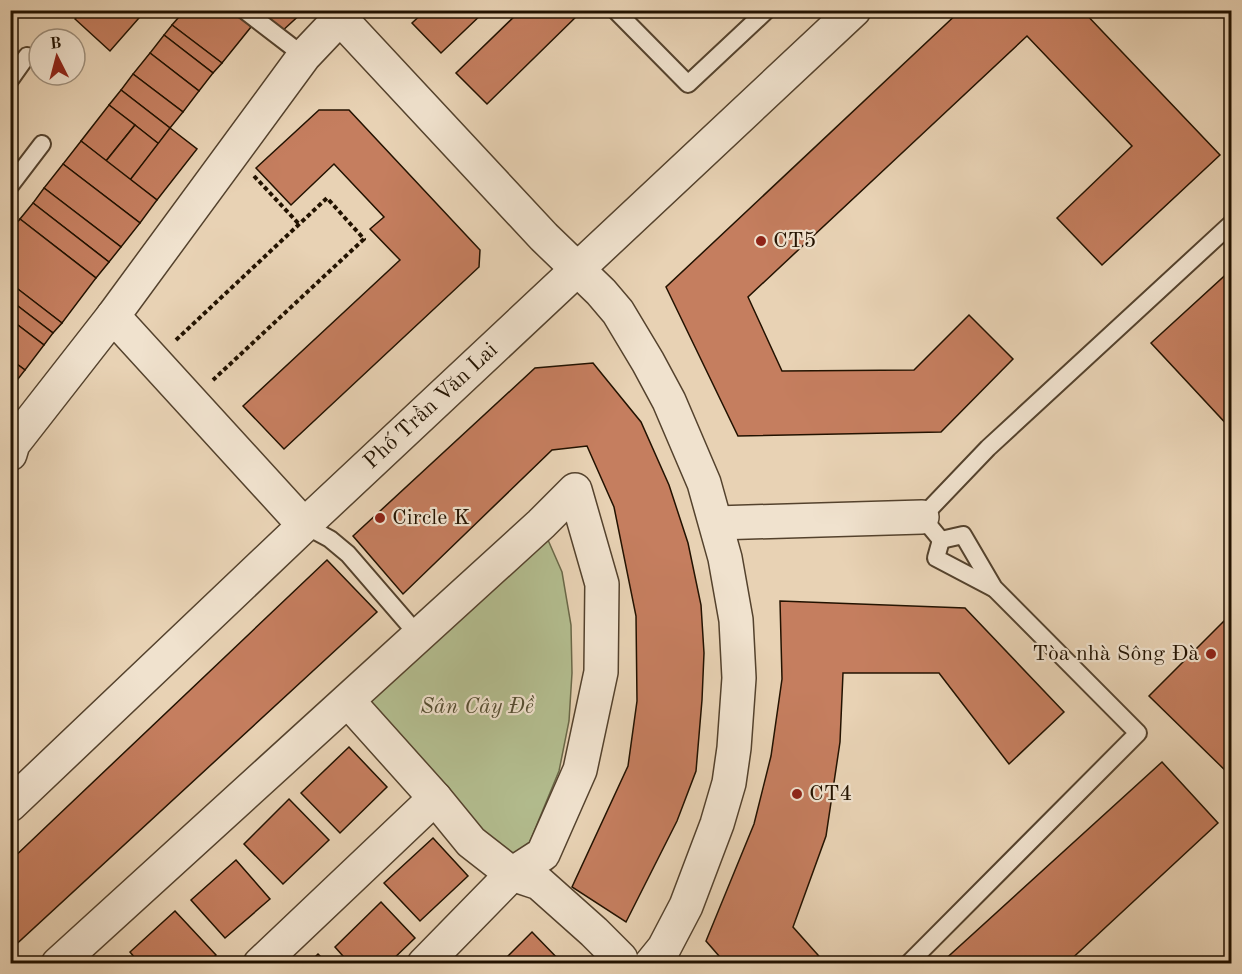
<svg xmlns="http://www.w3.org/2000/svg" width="1242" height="974" viewBox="0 0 1242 974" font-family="'Old Standard TT',serif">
	<rect width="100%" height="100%" fill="#e8d2b4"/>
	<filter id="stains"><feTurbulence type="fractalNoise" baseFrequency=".00333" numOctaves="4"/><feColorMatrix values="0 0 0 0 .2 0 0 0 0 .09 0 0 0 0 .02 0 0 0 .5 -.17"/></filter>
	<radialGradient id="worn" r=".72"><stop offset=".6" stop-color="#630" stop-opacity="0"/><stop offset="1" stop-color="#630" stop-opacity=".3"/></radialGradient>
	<path fill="#b3bd8f" stroke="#6a6848" stroke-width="1.5" d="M541,524L562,572L571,625L572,673L569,721L559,771L528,846L512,874L348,701Z"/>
	<g fill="#c57e5f" stroke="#221200" stroke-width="1.5">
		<path d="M83,10H146L110,51L75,19Z"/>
		<path d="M185,10H233L251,27L222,63L172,25Z"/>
		<path d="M259,10H305L280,33Z"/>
		<path d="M426,10H486L441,53L412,23Z"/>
		<path d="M521,10H583L487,104L456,73Z"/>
		<path d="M961,10H1082L1220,155L1102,265L1057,218L1132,146L1027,36L748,297L782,371L914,370L969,315L1013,359L941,432L738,436L666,287Z"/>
		<path d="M172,25L222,63L213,73L164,35Z"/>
		<path d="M164,35L213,73L199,91L150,53Z"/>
		<path d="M150,53L199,91L183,112L133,74Z"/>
		<path d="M133,74L183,112L170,128L121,90Z"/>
		<path d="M121,90L170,128L159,144L109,105Z"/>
		<path d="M109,105L135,125L106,161L81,141Z"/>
		<path d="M319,110H349L480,250L479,267L284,449L243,406L400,260L370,229L384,217L334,164L291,205L256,168Z"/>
		<path d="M135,125L159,144L130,180L106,161Z"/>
		<path d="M170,128L197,149L157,200L130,180Z"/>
		<path d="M81,141L157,200L140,223L63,164Z"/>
		<path d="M63,164L140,223L121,247L44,188Z"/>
		<path d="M44,188L121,247L109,262L33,203Z"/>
		<path d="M33,203L109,262L96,278L20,219Z"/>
		<path d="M20,219L96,278L62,323L10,283V231Z"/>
		<path d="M1232,269V430L1151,343Z"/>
		<path d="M14,286L62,323L53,333L10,300V290Z"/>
		<path d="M10,300L53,333L44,345L10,319Z"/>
		<path d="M10,319L44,345L25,370L10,359Z"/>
		<path d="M10,359L25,370L11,388H10Z"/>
		<path d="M593,363L641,422L669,485L688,543L701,605L704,653L702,700L696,771L677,821L626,922L572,887L628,766L637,701L636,616L614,507L587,446L552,450L403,594L353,536L535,368Z"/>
		<path d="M327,560L377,612L10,950V861Z"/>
		<path d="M780,601L965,608L1064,712L1009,764L939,673H843L840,742L826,836L793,927L826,964H726L706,941L754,824L771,756L782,679Z"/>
		<path d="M1232,613V777L1149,696Z"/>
		<path d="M349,747L387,787L340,833L301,793Z"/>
		<path d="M1162,762L1218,823L1066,964H940Z"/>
		<path d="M289,799L329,840L283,884L244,844Z"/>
		<path d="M433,838L468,876L420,921L384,883Z"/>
		<path d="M236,860L270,899L225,938L191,900Z"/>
		<path d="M381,902L415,938L388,964H350L335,947Z"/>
		<path d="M175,911L216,955L207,964H140L130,952Z"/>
		<path d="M532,932L563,964H500Z"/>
		<path d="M318,954L328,964H308Z"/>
	</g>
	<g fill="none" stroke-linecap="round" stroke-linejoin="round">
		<defs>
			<g id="service">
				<path d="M244,10L304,56"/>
				<path d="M615,10L688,84L767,10"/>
				<path d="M10,80L27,56"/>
				<path d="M10,186L42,144"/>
				<path d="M304,525L330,539L348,554L418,635"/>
				<path d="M941,540L922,517L988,448L1232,223"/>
				<path d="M941,540L936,558L993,588"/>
				<path d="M908,964L1138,733L994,588L963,535L941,540"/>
			</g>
			<g id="minor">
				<path d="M10,454L13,444L113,316"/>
				<path d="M716,523L922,517"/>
				<path d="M304,525L113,316L304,56L340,18L544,237L601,292L618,312L648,362L669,401L704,483L725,558L736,620L739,678L734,748L729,783L717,824L686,906L664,948L651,964"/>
				<path d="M348,701L435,798L471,842L512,874L539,883L594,932L621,959L622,964"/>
				<path d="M10,805L314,516L854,10"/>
				<path d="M58,964L541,524L575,490L602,584L601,672L580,770L543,854L512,874L424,964"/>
				<path d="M260,964L435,798"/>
			</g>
		</defs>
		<use href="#service" stroke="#54422d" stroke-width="20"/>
		<use href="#minor" stroke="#54422d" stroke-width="36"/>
		<g stroke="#221200" stroke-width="4" stroke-dasharray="4.5 3" stroke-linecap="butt">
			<path d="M254,176L299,224"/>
			<path d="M176,340L327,198L364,239L213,380"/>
		</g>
		<use href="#service" stroke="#f0e2ce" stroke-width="16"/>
		<use href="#minor" stroke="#f0e2ce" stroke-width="33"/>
	</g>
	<g fill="#8f2418" stroke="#f0e2ce" stroke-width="2">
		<circle cx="761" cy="241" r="6"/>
		<circle cx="380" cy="518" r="6"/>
		<circle cx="1211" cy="654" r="6"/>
		<circle cx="797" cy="794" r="6"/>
	</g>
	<g text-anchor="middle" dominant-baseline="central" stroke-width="4.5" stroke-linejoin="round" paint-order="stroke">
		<g font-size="22" fill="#221200" stroke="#f0e2ce" text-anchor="start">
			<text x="773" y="241">CT5</text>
			<text x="392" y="518">Circle K</text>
			<text x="1199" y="654" text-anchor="end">Tòa nhà Sông Đà</text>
			<text x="809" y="794">CT4</text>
		</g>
		<g font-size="22" fill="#221200" stroke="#f0e2ce">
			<text transform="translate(431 406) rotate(-43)">Phố Trần Văn Lai</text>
		</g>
		<g font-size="22" font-style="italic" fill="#554e32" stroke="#f0e2ce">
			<text x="477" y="707">Sân Cây Đề</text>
		</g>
	</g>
	<rect width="1242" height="974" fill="none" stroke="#e8d2b4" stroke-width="36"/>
	<rect x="12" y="12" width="1218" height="950" fill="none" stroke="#221200" stroke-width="3"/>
	<rect x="18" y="18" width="1206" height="938" fill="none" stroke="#221200" stroke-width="1.5"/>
	<g transform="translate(57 57) rotate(354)"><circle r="28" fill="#f0e2ce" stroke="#9e8f7c" stroke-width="1.5"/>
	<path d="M0-4.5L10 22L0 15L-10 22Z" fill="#8f2418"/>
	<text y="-9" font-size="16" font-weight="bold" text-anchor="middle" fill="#221200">B</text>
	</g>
	<rect width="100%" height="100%" filter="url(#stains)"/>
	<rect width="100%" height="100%" fill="url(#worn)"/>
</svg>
